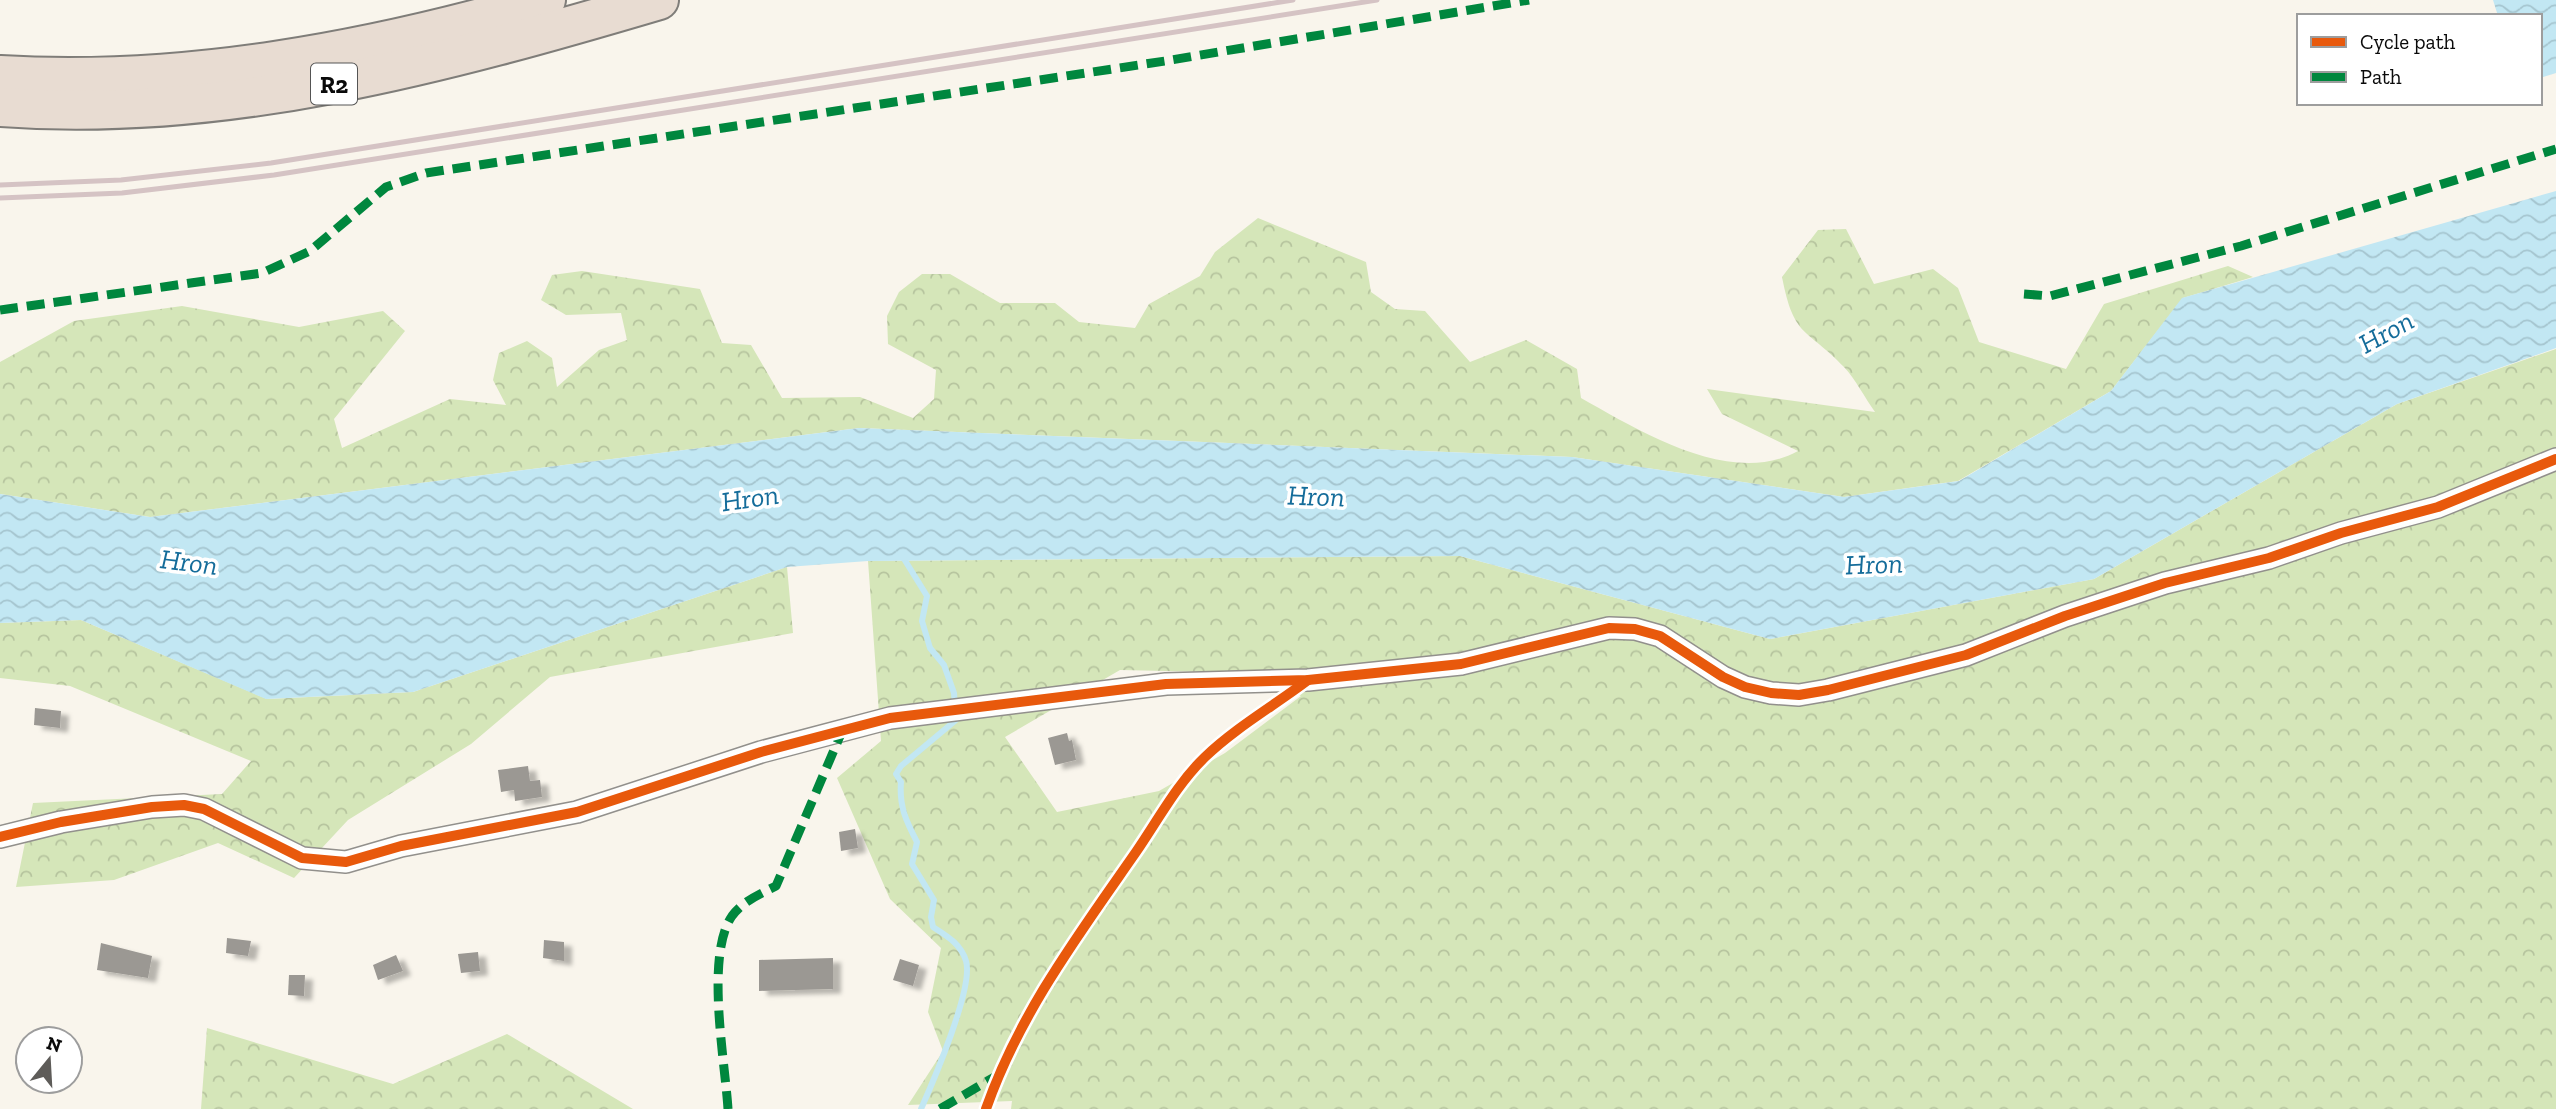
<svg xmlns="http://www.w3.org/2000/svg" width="2556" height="1109" viewBox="0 0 2556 1109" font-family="'Zilla Slab',serif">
	<defs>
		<pattern id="forest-crowns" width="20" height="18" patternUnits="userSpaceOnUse" patternTransform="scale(1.75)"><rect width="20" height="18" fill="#d5e6b9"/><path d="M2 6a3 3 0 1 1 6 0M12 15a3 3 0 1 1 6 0" fill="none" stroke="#b6c49e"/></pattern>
		<pattern id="water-waves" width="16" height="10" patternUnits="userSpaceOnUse" patternTransform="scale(1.75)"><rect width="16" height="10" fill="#c2e7f3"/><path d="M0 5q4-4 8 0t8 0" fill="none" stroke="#a5c5cf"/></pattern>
		<filter id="shadow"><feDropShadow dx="8" dy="4.5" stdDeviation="2" flood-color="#0004"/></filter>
	</defs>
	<rect width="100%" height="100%" fill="#f9f5ec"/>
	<g fill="url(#forest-crowns)" fill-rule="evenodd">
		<path d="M1258,218L1366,262L1371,292L1395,309L1425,311L1470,362L1526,340L1577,369L1581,398C1640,431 1731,488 1798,451L1722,414L1707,389L1875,412C1865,398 1856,380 1844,367C1806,327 1794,339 1782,277L1818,230L1846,229L1874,284L1933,269L1958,288L1979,342L2066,369L2104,304L2228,266L2253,277L2183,298L2111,391L1958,481L1844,497L1572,457L859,428L150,517L0,494V362L74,321L182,306L299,327L383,311L405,331L334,419L342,448L450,399L506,405L493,380L499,353L527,341L552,358L557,387L599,350L627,340L621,313L566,315L541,300L552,275L582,271L700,289L722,343L751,345L782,398L860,397L913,418L934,399L936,370L888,344L887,316L899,292L922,274H950L1000,303H1055L1079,322L1135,328L1149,304L1200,276L1215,252Z"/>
		<path d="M2556,349V1109H1011L1012,1101L908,1105L943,1051L928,1012L941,948L890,899L837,778L881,741L868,561L1460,556L1770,639L2094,579L2397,404ZM1120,670L1257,673L1301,696L1225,753L1159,791L1057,812L1005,737Z"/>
		<path d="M787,567L793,633L550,677L471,744L348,820L294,878L218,843L114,880L16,887L33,803L222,794L251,761L70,686L0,678V623L81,620L267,699L413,692Z"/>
		<path d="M207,1028L393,1084L507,1034L633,1109H201Z"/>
	</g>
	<g fill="url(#water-waves)">
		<path d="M2493,0H2556V73L2540,78V16H2498Z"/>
		<path d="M2556,191V348L2397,404L2094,579L1770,639L1460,556L868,561L787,567L413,692L266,699L81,620L0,623V494L150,517L859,428L1572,457L1844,497L1959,481L2111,391L2182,298Z"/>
	</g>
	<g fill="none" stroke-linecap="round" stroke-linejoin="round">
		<path stroke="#c2e7f3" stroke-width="6" d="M901,554L927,596L922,621L930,648L944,665L954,693L956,720L901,766L896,774L901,782C899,806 906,821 917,842L912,864L934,900L931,917L933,927C947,936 961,944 966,961C974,987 933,1082 921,1109"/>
	</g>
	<g fill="#9b9893" filter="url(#shadow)">
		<path d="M35,708L61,711L60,728L34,725Z"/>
		<path d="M1067,733L1069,741L1072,740L1076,760L1055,765L1048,738Z"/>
		<path d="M528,766L530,781L540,780L542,797L515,801L514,790L501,792L498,770Z"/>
		<path d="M855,829L858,848L841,851L839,832Z"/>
		<path d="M227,938L251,941L248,956L226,953Z"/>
		<path d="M544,940L564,942V961L543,958Z"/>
		<path d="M101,943L152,956L148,978L97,970Z"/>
		<path d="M478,952L480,971L461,973L458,954Z"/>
		<path d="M396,955L403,971L378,980L373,965Z"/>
		<path d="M833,958V989L759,991V960Z"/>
		<path d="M900,959L919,965L913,986L893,980Z"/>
		<path d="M289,975H305L304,996L288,995Z"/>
	</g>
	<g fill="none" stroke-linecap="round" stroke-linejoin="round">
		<defs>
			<path id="street" d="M0,837L61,822L152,807L184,805L204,809L302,858L346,862L401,846L577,812L761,752L890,718L1166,684L1308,680L1461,664L1609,628L1635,629L1660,636L1723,677L1745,687L1771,693L1799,695L1828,690L1966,655L2065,616L2165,583L2269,558L2341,533L2438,507L2556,459"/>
			<g id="highway">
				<path d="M0,75C184,86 370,51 546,0"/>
				<path d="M0,107C224,124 446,63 659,0"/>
			</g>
		</defs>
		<use href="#street" stroke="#92908c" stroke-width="24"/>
		<use href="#highway" stroke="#7f7d79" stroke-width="42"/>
		<use href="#street" stroke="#fefefc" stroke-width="21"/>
		<use href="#highway" stroke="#e8dcd2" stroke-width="38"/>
		<g stroke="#d5c3c4" stroke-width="5">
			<path d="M0,185L121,180L271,163L1293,0"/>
			<path d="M0,198L122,193L274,175L1377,0"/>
		</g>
		<g stroke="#00873e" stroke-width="9" stroke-dasharray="18 9" stroke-linecap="butt">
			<path d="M2024,294L2050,296L2241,246L2556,149"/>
			<path d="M0,310L262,273L310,251L386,187L426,173L1165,61L1529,0"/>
			<path d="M728,1109C725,1061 705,955 732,916C743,901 760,894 776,886L843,729"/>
			<path d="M940,1109L998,1075"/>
		</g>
		<defs>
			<g id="cycleway">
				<path d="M0,837L61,822L152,807L184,805L204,809L302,858L346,862L401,846L577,812L761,752L890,718L1166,684L1308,680L1461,664L1609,628L1635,629L1660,636L1723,677L1745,687L1771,693L1799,695L1828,690L1966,655L2065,616L2165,583L2269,558L2341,533L2438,507L2556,459"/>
				<path d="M986,1109C1019,1014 1079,934 1136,852C1158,820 1177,784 1205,757C1235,728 1275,705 1308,680"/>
			</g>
		</defs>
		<use href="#cycleway" stroke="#fff" stroke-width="15"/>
		<use href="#cycleway" stroke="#e8590c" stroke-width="10"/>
	</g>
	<g text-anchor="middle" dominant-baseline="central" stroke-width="7" stroke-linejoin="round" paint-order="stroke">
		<rect fill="#fff" stroke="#545454" stroke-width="2" x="311" y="63.5" width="46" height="41" rx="5"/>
		<g font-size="24" font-weight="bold" fill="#0a0a0a">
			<text x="334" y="84">R2</text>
		</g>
		<g font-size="28" font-style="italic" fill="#146c9a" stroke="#fff">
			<text transform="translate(2386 332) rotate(-29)">Hron</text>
			<text transform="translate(1316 496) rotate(2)">Hron</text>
			<text transform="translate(750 498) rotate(-8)">Hron</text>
			<text transform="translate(189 562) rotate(7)">Hron</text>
			<text transform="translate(1874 564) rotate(-2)">Hron</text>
		</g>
	</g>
	<rect x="2297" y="14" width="245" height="91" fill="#ffffff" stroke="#9d9d9d" stroke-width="2"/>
	<rect x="2311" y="37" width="35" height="10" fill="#e8590c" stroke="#9d9d9d" stroke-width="2"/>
	<text x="2360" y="49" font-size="21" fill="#0a0a0a">Cycle path</text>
	<rect x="2311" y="72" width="35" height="10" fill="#00873e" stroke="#9d9d9d" stroke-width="2"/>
	<text x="2360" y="84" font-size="21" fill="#0a0a0a">Path</text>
	<g transform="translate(49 1060) rotate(18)"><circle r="33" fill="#ffffff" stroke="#9d9d9d" stroke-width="2"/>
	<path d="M0-5L12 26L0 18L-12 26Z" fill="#5e5c59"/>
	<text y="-10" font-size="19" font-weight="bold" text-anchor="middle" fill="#0a0a0a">N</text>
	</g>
</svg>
